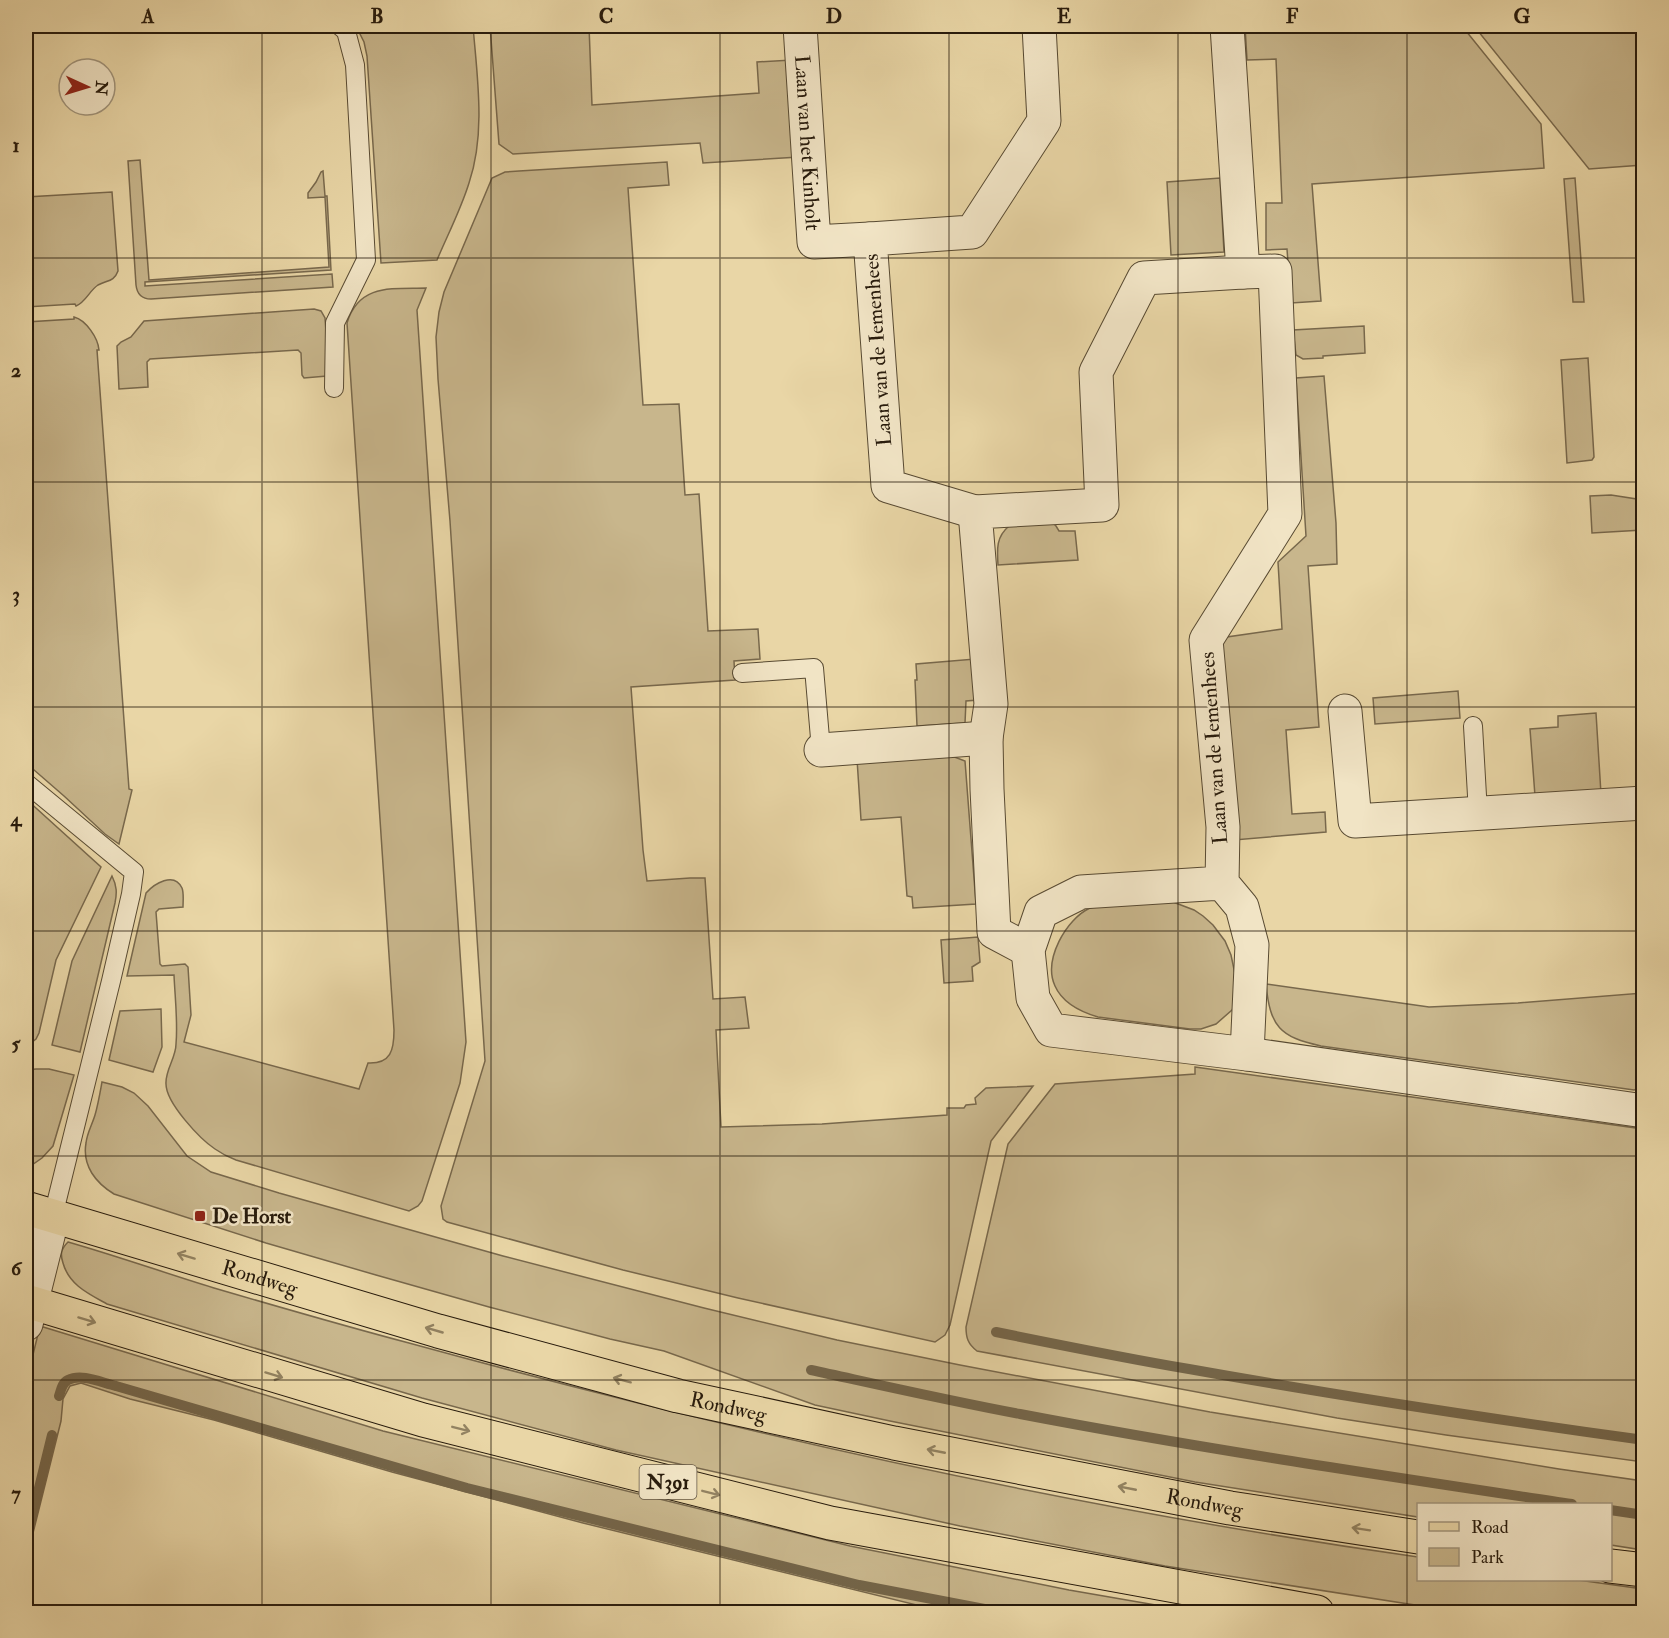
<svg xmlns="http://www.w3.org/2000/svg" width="1669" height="1638" viewBox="0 0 1669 1638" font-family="'IM FELL Double Pica',serif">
	<rect width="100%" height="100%" fill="#e9d6a6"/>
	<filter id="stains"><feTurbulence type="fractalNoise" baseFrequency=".00333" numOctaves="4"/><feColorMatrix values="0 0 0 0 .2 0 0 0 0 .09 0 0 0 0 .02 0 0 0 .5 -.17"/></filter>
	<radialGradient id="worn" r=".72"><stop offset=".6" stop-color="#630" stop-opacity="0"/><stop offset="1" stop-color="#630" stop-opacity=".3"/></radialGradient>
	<g fill="#c8b68c" stroke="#78684c" stroke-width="1.5">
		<path d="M356,26H473C477,76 486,133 469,183C461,209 448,234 437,260L381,263L367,56L364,42Z"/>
		<path d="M490,26H589L592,105L759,93L757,62L792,60L799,157L703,163L700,143L513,154L499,144Z"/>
		<path d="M1245,26H1462L1541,124L1544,168L1312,184L1321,301L1291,303L1287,249L1266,250V203H1282L1276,59L1247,60Z"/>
		<path d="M1474,26H1643V165L1589,169Z"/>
		<path d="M140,160L149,280L329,267L325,197L308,198V193L316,182L321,172L323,171L325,196H327L331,270L145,282V286L332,274L333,287L151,299C141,299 137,294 136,285L128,161Z"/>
		<path d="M667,162L669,185L628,188L643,405L679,404L685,495L699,494L708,631L758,629L760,659L734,661L735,680L631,687L643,850L647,881L690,878H705L713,999L745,997L749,1028L716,1030L721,1127L822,1124L947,1115V1108H964L966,1105L976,1104L975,1098L986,1088L1033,1086L991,1141L950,1325L945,1335L935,1342L738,1298L623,1270L447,1222L443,1219L441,1206L485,1061L450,521L438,379L436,337L439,312L444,292L492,178L505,172L519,171Z"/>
		<path d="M1220,178L1224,252L1171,255L1167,182Z"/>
		<path d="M1575,178L1584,302H1573L1564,179Z"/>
		<path d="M112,192L118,271C114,282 107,280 98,285C89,291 86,302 76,306L75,304L26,307V197Z"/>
		<path d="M426,288L417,310L466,1042L460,1083L422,1201L418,1206L409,1211L236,1160C228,1157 222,1154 215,1149C200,1139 166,1103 166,1084C165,1070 176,1058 176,1044C178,1022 175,998 174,975L127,976L146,893C154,884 174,871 182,888C184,893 183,901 183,907L159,909L156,912L160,964L162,966L185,964L188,967L191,1015L184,1042L359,1089L368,1063C391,1064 394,1050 394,1030L347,323C359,283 393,289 426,288Z"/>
		<path d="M314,309L321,311L325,318L329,372L327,376L304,378L302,375L301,353L298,350L150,359L147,362L148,387L119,389L117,346L121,342L131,337L144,321Z"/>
		<path d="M74,317C86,320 98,338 99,350H97L129,789L132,790L119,844L105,834L64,796L26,763V322L74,319Z"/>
		<path d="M1364,326L1365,353L1323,356V358L1303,359L1296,355L1293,330Z"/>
		<path d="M1588,358L1594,457L1592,460L1567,463L1561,360Z"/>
		<path d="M1324,376L1336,523L1337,564L1308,566L1319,727L1286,730L1292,814L1325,812L1326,832L1234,840L1220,638L1282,629L1278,562L1306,536L1296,378Z"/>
		<path d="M1611,495L1643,500V530L1592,533L1590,496Z"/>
		<path d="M1051,521L1056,526L1059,531H1075L1078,560L998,565C997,549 996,537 1009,526Z"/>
		<path d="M975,659L978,700L966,701L965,723L917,726L915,680H917L916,664Z"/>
		<path d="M1458,691L1460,718L1375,724L1373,698Z"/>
		<path d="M1596,713L1601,794L1535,796L1530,729L1558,727V716Z"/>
		<path d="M944,753L965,761L976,904L913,908L912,897L907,896L901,817L861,820L857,759Z"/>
		<path d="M26,799L101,867L56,960L39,1033L36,1039L26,1047Z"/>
		<path d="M112,876C117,886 117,893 115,903L80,1052L52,1045L72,961Z"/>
		<path d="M1173,902L1194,910L1203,916L1213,925L1225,941L1231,955L1235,974L1236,1002L1232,1010L1216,1024L1201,1029H1190L1098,1017C1081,1012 1063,1004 1055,986C1043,960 1066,919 1090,908C1098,904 1109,905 1117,905C1136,904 1154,903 1173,902Z"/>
		<path d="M978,937L980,962L972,967L973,981L944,983L941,940Z"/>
		<path d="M1266,984L1429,1007L1518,1003L1643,993V1087L1634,1090L1321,1046C1280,1037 1270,1027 1266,984Z"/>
		<path d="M161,1009L162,1047L153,1072L109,1060L120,1011Z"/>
		<path d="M1195,1067L1643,1129V1462L1446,1435L1337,1418L977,1351C968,1344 966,1338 966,1327L1008,1144L1055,1084L1195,1074Z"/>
		<path d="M36,1069H49L74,1075L53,1146L42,1158L26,1169V1070Z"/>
		<path d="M102,1082L122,1087L134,1093L148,1106L187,1156L211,1172L279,1193L503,1256L704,1308L837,1340L960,1365L1210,1412L1559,1469L1643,1481V1550L1611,1545L1610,1504H1418V1517L1195,1482L890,1421L815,1405L664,1351L610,1339L489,1307L376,1275L266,1243L114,1194C96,1183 82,1166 86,1143C87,1133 92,1125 95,1115C98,1105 100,1093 102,1082Z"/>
		<path d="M68,1242C117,1256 165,1273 214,1288C279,1307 344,1326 409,1343C741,1434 1078,1509 1418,1557V1580H1578L1643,1589V1612H1460L1165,1566L960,1526L616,1450L422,1398L107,1304C89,1294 69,1285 63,1263C60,1254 61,1249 68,1242Z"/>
		<path d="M40,1326L383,1431L850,1546L1069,1590L1196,1612H929V1608L583,1523L392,1472L214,1420L130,1399L81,1383L70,1386L63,1399L61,1421L26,1561V1509L30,1488L26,1486V1383Z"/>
	</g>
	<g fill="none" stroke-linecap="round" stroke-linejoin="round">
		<g stroke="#746549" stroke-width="10">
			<path d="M996,1332C1060,1345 1124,1358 1189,1369C1340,1396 1492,1419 1644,1440"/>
			<path d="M811,1370C880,1385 950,1401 1020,1414C1203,1449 1387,1476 1572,1504"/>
			<path d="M59,1396C61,1390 62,1383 68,1380C82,1373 102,1383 116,1386L467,1488L859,1585L1000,1612"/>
			<path d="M1610,1510L1644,1515"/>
			<path d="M26,1541L52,1435"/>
		</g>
		<defs>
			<g id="service">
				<path d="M334,388L335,323L366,260L355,65L346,31L340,26"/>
				<path d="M742,673L814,668L821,750"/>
				<path d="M1473,726L1478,813"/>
				<path d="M26,783L134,872L131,894L111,981L53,1216"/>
			</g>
			<g id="minor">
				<path id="s1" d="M800,26L814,242L870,239"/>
				<path d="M975,512L888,486L870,239L972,232L1044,121L1039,26"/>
				<path d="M1345,711L1355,821L1644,803"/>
				<path d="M821,750L986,738"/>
				<path d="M1222,883L1081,892L1041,912L1028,950L1033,998L1051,1030L1247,1054L1252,945L1242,907L1222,883L1223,827L1206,640L1285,514L1275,271L1243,272L1227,26"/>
				<path d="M1028,950L994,932L987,789L986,738L991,704L975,512L1102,505L1096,372L1144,278L1243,272"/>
				<path d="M1247,1054L1644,1111"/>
				<path d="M26,1324L53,1216"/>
			</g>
			<g id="primary">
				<path id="s2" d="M26,1208L438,1331L678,1396L894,1443L1230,1508L1418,1537"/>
				<path d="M26,1301L423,1420L830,1523L1317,1612"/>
				<path d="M1610,1566L1644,1570"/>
			</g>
		</defs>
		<use href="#service" stroke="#584a32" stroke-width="20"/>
		<use href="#minor" stroke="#584a32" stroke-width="35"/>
		<use href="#primary" stroke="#281b0c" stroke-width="35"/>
		<use href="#service" stroke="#f1e4c5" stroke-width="18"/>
		<use href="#minor" stroke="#f1e4c5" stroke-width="33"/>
		<use href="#primary" stroke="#e9d6a6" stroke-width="33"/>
	</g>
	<defs><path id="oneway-shaft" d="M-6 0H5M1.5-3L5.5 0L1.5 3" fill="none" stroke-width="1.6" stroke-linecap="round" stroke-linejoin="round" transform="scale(1.5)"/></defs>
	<g stroke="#928261">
		<use href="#oneway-shaft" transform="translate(186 1256) rotate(-163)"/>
		<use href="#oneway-shaft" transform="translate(87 1320) rotate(17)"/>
		<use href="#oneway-shaft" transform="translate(434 1330) rotate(-164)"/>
		<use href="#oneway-shaft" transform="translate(274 1375) rotate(17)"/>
		<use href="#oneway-shaft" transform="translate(622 1380) rotate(-165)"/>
		<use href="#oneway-shaft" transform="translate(461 1429) rotate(14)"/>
		<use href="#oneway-shaft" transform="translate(936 1451) rotate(-169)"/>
		<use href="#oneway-shaft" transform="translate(1127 1488) rotate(-169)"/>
		<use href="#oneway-shaft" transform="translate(711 1493) rotate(14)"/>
		<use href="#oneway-shaft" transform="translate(1361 1529) rotate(-171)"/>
	</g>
	<path fill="none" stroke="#281b0c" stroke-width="1.5" stroke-opacity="0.55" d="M262,26V1612M491,26V1612M720,26V1612M949,26V1612M1178,26V1612M1407,26V1612M26,258H1644M26,482H1644M26,707H1644M26,931H1644M26,1156H1644M26,1380H1644"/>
	<rect fill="#8f2418" stroke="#f1e4c5" stroke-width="2" x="194" y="1210" width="12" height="12" rx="3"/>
	<g text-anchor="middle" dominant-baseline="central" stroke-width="5" stroke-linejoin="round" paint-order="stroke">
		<rect fill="#f1e4c5" stroke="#645744" stroke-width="1.5" x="639.5" y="1465" width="57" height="34" rx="4.5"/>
		<g font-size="20" font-weight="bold" fill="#281b0c">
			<text x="668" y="1482">N391</text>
		</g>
		<g font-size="21" fill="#281b0c" stroke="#f1e4c5">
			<text stroke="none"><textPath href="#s1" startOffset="117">Laan van het Kinholt</textPath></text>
			<text transform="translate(878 350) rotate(-94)">Laan van de Iemenhees</text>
			<text transform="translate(1214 748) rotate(-94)">Laan van de Iemenhees</text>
			<text stroke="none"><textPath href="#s2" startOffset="244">Rondweg</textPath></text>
			<text stroke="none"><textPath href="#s2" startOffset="730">Rondweg</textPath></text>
			<text stroke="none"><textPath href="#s2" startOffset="1216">Rondweg</textPath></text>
		</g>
		<g font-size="21" font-weight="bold" fill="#281b0c" stroke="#f1e4c5" text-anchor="start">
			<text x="212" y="1216">De Horst</text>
		</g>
	</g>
	<rect width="1669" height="1638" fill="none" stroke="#e9d6a6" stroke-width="66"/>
	<rect x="1417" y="1503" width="195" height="78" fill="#f1e4c5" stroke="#a1947b" stroke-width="1.5"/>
	<rect x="1429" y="1522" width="30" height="9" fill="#e9d6a6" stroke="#a1947b" stroke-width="1.5"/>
	<text x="1471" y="1533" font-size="18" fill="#281b0c">Road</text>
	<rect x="1429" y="1548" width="30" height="18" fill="#c8b68c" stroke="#a1947b" stroke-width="1.5"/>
	<text x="1471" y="1563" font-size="18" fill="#281b0c">Park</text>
	<g transform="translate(87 87) rotate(94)"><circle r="28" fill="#f1e4c5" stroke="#a1947b" stroke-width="1.5"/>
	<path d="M0-4.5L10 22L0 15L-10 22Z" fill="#8f2418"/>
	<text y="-9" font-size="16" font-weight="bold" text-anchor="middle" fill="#281b0c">N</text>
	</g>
	<rect x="33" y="33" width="1603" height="1572" fill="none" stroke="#281b0c" stroke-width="2"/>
	<g font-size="20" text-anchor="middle" font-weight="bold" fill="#281b0c">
		<text x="148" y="23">A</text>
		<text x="377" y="23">B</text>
		<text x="606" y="23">C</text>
		<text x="834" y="23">D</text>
		<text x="1064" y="23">E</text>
		<text x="1292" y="23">F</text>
		<text x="1522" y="23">G</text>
		<text x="16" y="152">1</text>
		<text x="16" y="377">2</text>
		<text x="16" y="601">3</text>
		<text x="16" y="826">4</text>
		<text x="16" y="1050">5</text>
		<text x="16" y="1275">6</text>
		<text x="16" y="1500">7</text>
	</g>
	<rect width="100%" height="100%" filter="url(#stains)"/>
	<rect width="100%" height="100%" fill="url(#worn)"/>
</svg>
